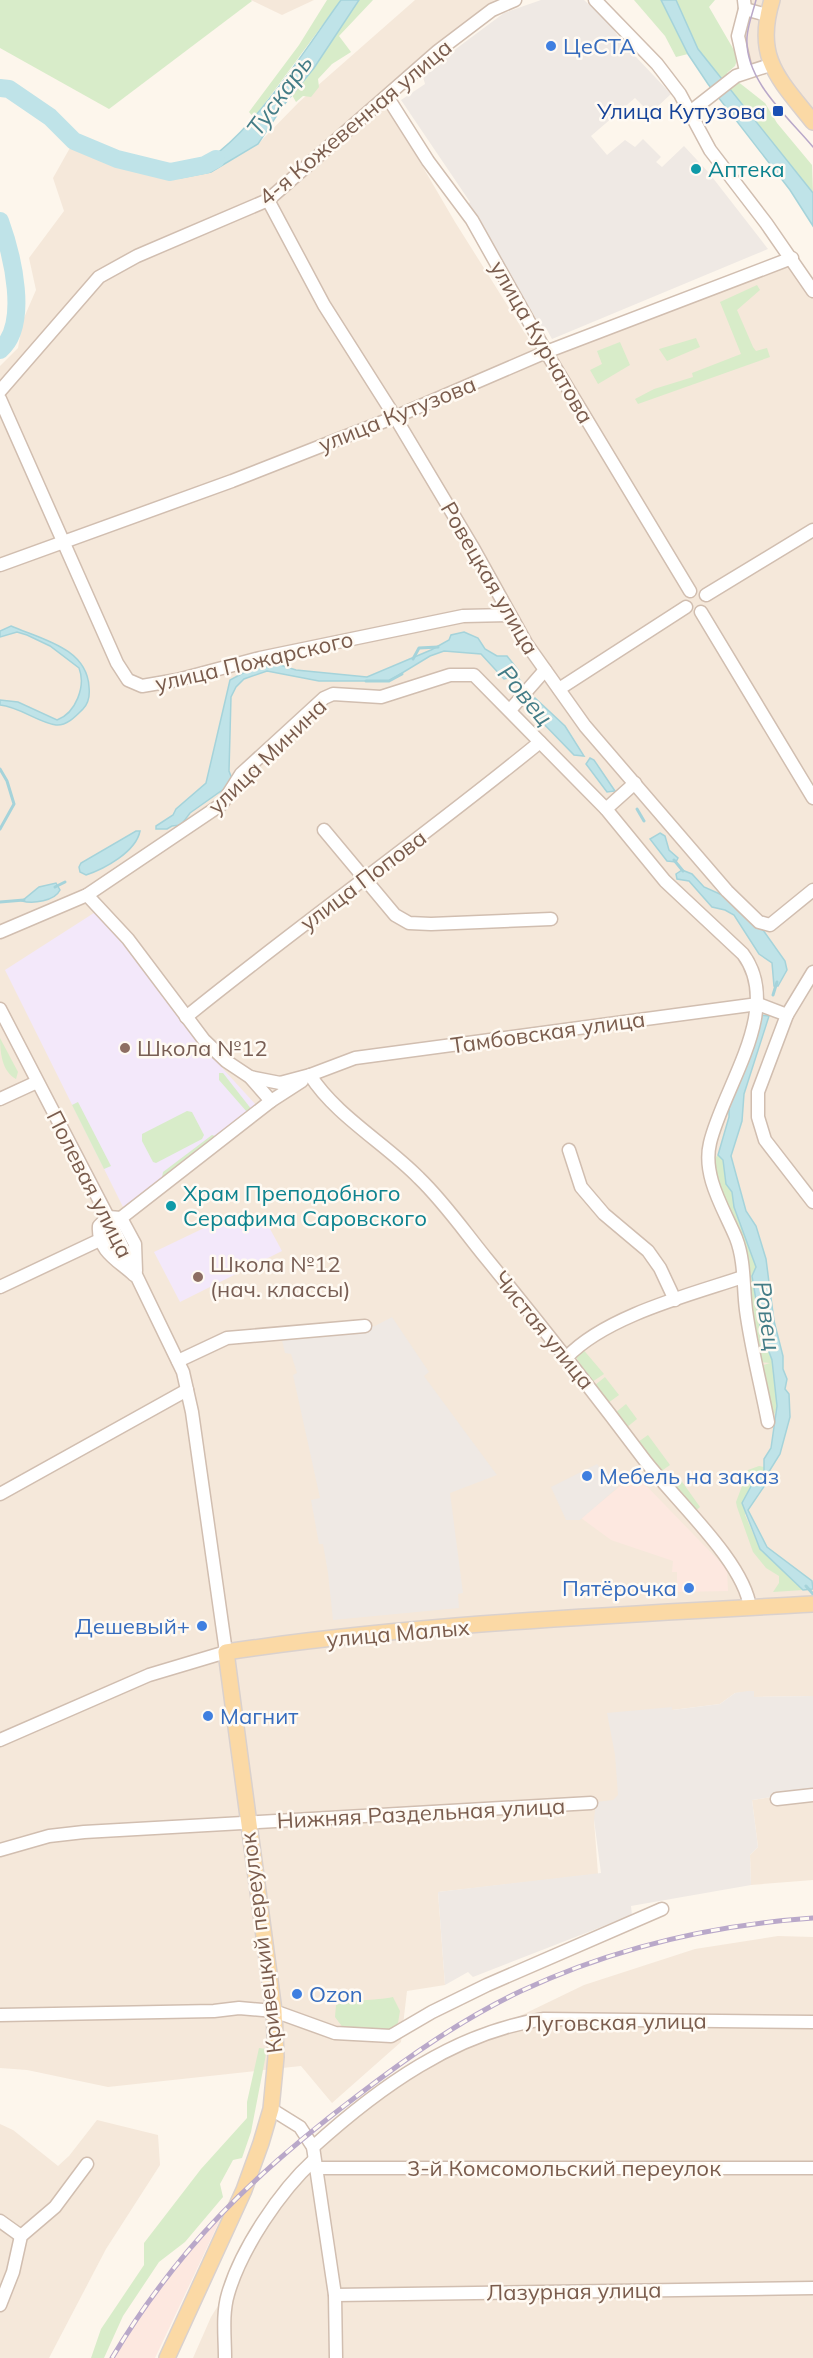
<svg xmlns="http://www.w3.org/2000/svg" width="813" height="2358" viewBox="0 0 813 2358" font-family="Mulish,sans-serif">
	<rect width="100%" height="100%" fill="#fdf6ec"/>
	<g fill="#f5e8da">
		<path d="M251,0H314L282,15Z"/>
		<path d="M415,0H506L382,97L455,222L533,346L546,352L792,258L813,291V1696L754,1697V1692L735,1693L720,1704L672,1710V1708L638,1795L594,1820L598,1874L438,1892L445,1985L407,1991L401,2042L332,2103L301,2066L108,2087L27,2070L0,2068V366L18,348L23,320L36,290L29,258L64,211L53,178L71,146L92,157L169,180L211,172L258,144L299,102Z"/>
		<path d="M744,0H813V122L770,65L753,68L743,61Z"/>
		<path d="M813,1791V1880L751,1885L750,1855L758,1847L752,1800Z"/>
		<path d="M778,1936L813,1937V2358H193L211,2317L311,2158L335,2134L396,2085L497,2027L584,1985L695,1949Z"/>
		<path d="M97,2120L158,2135L160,2165L106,2249L49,2358H0V2124L13,2130L58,2166L69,2156Z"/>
	</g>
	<g fill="#fde8e0">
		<path d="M635,1474L727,1569L728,1591L677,1592V1572H672L673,1561L611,1540L581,1518Z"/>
		<path d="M221,2218L155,2358H110L171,2270L211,2224Z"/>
	</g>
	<g fill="#efe9e4">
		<path d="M541,0H584L610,24L621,41L671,94L657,107L655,118L635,98L591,136L607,155L625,140L635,147L643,139L661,157L656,162L662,167L684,146L709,173L768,249L552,339L546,328L540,325L468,204L470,202L401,100L425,84L423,77L445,61V57L504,13Z"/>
		<path d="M392,1317L429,1372L424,1376L497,1475L450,1493L463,1593L458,1594L459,1608L333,1620L328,1573L323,1544H319L311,1500L320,1498L293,1375L297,1373L291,1354L285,1353L281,1336L375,1326Z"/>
		<path d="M597,1464L617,1488L580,1520H566L551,1487Z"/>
		<path d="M748,1691H754V1697L813,1696V1791L752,1800L758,1847L750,1855L751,1885L631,1906L632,1915L473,1977L468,1972L445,1985L438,1892L601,1873L594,1820L596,1802L613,1800L618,1795L615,1755L607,1713L672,1707V1710L720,1704L735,1693Z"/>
	</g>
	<g fill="#f3e8fa">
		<path d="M97,911L176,1005L224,1070L257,1106L125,1211L5,970Z"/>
		<path d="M229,1216H263L282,1251L180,1302L154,1252Z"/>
	</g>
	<g fill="#d8ecc9">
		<path d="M0,0H251L252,1L109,109L0,48Z"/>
		<path d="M327,0H341L254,118L249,112L299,45Z"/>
		<path d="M359,0H373L339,36L351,52L332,64L318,79L319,87L311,97L303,96L296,102L292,95L314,68Z"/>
		<path d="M634,0H661L688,54L676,57L665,36Z"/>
		<path d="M676,0H715L709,7L738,57L735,66L727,73L765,103L777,123L812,165L813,193L698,49Z"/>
		<path d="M757,285L760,290L737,310L753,347L756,351L767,348L770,357L638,404L635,399L654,389L693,377L692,373L741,354L720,302Z"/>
		<path d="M696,338L700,347L667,361L659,349Z"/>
		<path d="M620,342L630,365L598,384L590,370L602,364L597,351Z"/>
		<path d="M0,1038L18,1072L16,1079C2,1072 0,1052 0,1038Z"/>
		<path d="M219,1073H223L252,1110L247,1112L219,1080Z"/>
		<path d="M78,1102L111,1166L104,1169L72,1105Z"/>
		<path d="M187,1111L192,1112L204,1135L202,1139L156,1163L153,1162L142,1141V1134Z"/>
		<path d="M212,1135L218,1137L170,1176L162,1177L163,1172Z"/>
		<path d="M718,1155L723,1160L726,1184L732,1192L734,1207L756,1267L752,1276L761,1330L772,1360L777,1406L773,1419L760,1366L770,1363L758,1362L730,1222L712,1161Z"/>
		<path d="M581,1347L604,1374L592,1382L575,1356Z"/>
		<path d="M605,1377L619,1395L608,1403L595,1385Z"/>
		<path d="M626,1404L637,1419L626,1428L615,1413Z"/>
		<path d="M648,1435L670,1465L660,1472L638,1442Z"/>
		<path d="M759,1466L764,1467V1473L745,1515L760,1549L803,1590L773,1592L779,1583V1576L766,1568L753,1552L737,1507L736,1502L748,1470Z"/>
		<path d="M678,1476L700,1507L692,1514L667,1483Z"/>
		<path d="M393,1997L400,2011L398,2023L389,2030L344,2029L335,2017L336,2005C350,1999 375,2001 393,1997Z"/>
		<path d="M259,2048L267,2049L251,2132L242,2158L233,2160L220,2184L223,2197L185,2242L159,2262L123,2316L104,2358H91L101,2329L144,2265V2243L201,2169L247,2118V2102Z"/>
	</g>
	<g fill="#bfe3e8" stroke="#a5d3da" stroke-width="1.5">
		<path d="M341,0H359L314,68L283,106L258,144L211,172L180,178L158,173L147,166L138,171L124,166L128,157C143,162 160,170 177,170C230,173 310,41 341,0Z"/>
		<path d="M661,0H676L698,49L813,193V226L790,190L708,84L688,54Z"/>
		<path d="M11,626C41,639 87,648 89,687C90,696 89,703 83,709C76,716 67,726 56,725C37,722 20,707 0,705V700L18,702L57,720C76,713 86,686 79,668L50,646L27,635L17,632L0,637V631Z"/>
		<path d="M464,632L478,638L485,649L497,656H507L518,670L516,676L504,679L481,654L444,651L430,656L389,681H319L267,671L244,679L236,687L231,697L229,771L232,779L228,786L190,813L181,825L172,826L167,829H156V826L173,815L176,809L206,783L230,680L258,665L277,664L296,670L367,677L431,650L449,640L451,635Z"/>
		<path d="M535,698L565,726L584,756L574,755L540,720L529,703Z"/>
		<path d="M590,758L594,760L615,791L607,792L586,764Z"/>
		<path d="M136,831H140C136,852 104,869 86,875L80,872L79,867L81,863Z"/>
		<path d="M660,833L665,836L669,850L678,858L676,862L667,861L650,839Z"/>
		<path d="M682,870L692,874L704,887L722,895L763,930L785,961L787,970L778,986H774L772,963L759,954L734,915L725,910L712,907L689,881L677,879L676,874Z"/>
		<path d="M56,883L60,890C55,901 33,904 22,901L39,887Z"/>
		<path d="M760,1015L769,1016L744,1094L742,1121L731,1156L746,1211L756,1226L766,1259L774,1321L783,1356V1369L787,1379L785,1389L789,1394L790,1417L780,1454L765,1478V1485L748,1510L767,1547L812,1581L813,1589L803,1590L760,1549L742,1503L755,1479L764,1473V1459L771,1448L777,1406L772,1360L761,1330L752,1276L756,1267L734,1207L732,1192L726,1184L723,1160L718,1155L729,1117V1104Z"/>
	</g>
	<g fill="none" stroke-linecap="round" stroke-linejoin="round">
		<g stroke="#a5d3da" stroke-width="3">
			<path d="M413,659L419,648L438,647"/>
			<path d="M514,674L525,688"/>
			<path d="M366,681H389L402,674"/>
			<path d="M0,769L7,781L14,804L0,829"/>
			<path d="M637,809L644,821"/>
			<path d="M674,860L683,871"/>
			<path d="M55,887L65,882"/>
			<path d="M0,902L24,900"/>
			<path d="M773,995L777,982"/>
			<path d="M806,1586L813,1594"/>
		</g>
		<g stroke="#bfe3e8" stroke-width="18">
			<path d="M0,88L9,89L50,117L74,141L117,159L170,172L205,165L216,159"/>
			<path d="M0,221C12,254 30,325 0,350"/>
		</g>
		<defs>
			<g id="minor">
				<path d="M595,0L657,64L680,94L710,150L766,223L813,291"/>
				<path d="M744,0L745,9L738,36L746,71"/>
				<path d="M745,9L767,15"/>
				<path d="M388,98L428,161L472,220L546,352L690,591"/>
				<path d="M690,112L736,76L770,65"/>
				<path d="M268,200L324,305L395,417L472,546L526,643L585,726L727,891L759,922L770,925L813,890"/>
				<path d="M0,391L99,277L137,256L268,200L438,51L492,10L515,0"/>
				<path d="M0,399L117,663L128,680L142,686L177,680L260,658L463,616L509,615"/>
				<path d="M0,565L232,481L395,417L546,352L792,258"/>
				<path d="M706,595L813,530"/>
				<path d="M701,612L813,798"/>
				<path d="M559,689L686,607"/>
				<path d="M510,710L545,670"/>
				<path d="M606,809L635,783"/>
				<path d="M324,830L395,915L409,923L431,924L551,919"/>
				<path d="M87,895L128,939L204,1040L226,1061L250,1077L271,1101"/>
				<path d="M0,932L87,895L222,804L241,774L324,698L333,694L381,697L450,675H474L606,809L665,881L743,954C784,1009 723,1087 710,1143C702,1176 724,1209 736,1238C745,1261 743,1287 746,1310C751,1348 761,1385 768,1422"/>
				<path d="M813,972L787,1015L758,1092V1117L765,1140L813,1202"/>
				<path d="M0,1009L108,1217L183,1372L192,1412L226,1652L149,1675L0,1740"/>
				<path d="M186,1017C302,923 424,837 540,742"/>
				<path d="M310,1075C335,1115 386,1144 419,1178C444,1202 464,1231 486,1258C540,1324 592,1390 643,1458C672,1497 745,1562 750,1608"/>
				<path d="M250,1077L280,1083L310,1075L355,1058L758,1004L787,1015"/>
				<path d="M0,1099L37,1082"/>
				<path d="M569,1150L581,1187L604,1214L648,1251L660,1268L675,1300"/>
				<path d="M112,1225L271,1101L302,1081"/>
				<path d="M134,1275C119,1261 97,1251 99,1226L108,1217L121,1218L135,1244L136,1271"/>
				<path d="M0,1287L106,1237"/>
				<path d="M567,1357C606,1316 689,1295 743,1277"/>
				<path d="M178,1361L227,1338L365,1326"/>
				<path d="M0,1494L187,1390"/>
				<path d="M777,1799L813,1795"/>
				<path d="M0,1850L49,1836L84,1832L591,1803"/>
				<path d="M0,2015L214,2011L239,2008L274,2011L335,2033L391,2036L432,2012L487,1985L662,1909"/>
				<path d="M271,2109L300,2127L313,2147L335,2295L336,2358"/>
				<path d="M313,2147C378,2088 455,2032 544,2019L813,2022"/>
				<path d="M315,2168H813"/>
				<path d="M0,2221L21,2236"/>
				<path d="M335,2295L813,2288"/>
				<path d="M0,2305L13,2272L21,2236L55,2207L87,2164"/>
				<path d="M225,2358C225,2337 222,2314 228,2294C241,2249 280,2191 314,2160"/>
			</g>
			<g id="major">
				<path d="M772,0C754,58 779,79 813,122"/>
				<path d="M167,2358L244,2190L261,2143L271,2109L276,2057L274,2011L226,1652C420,1623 618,1615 813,1604"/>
			</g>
		</defs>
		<use href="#minor" stroke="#d1beb0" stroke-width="15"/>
		<use href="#major" stroke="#dad1cd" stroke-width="18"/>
		<use href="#minor" stroke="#fff" stroke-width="12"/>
		<use href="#major" stroke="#fbd9a5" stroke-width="15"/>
		<path stroke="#b9a8c9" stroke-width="1.5" d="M756,0C753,12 748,24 747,37C744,80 788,117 813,147"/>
		<defs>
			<path id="rail" d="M112,2358C178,2247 255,2173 357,2096C408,2057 462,2019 521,1991C613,1948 712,1925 813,1918"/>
		</defs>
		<use href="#rail" stroke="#b9a8c9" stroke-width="5"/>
		<use href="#rail" stroke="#fffaf3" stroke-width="3" stroke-dasharray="9" stroke-linecap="butt"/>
	</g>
	<g fill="#3f7fe0" stroke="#fffaf3" stroke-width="2">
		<circle cx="551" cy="46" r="6"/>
		<circle cx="587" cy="1476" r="6"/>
		<circle cx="689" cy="1588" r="6"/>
		<circle cx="202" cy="1626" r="6"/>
		<circle cx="208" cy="1716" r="6"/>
		<circle cx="297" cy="1994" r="6"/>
	</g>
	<rect fill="#1a4fb4" stroke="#fffaf3" stroke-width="2" x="772" y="105" width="12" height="12" rx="3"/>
	<g fill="#0f9aa8" stroke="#fffaf3" stroke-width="2">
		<circle cx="696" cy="169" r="6"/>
		<circle cx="171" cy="1206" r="6"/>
	</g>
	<g fill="#8d6e63" stroke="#fffaf3" stroke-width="2">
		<circle cx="125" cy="1048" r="6"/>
		<circle cx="198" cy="1277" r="6"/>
	</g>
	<g text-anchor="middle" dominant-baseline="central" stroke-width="5" stroke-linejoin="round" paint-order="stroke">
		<g font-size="22" fill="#366cbe" stroke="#fffaf3" text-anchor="start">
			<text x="563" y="46">ЦеСТА</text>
			<text x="599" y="1476">Мебель на заказ</text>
			<text x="677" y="1588" text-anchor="end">Пятёрочка</text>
			<text x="190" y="1626" text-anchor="end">Дешевый+</text>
			<text x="220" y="1716">Магнит</text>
			<text x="309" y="1994">Ozon</text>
		</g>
		<g font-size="22" fill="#164399" stroke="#fffaf3" text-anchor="end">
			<text x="766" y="111">Улица Кутузова</text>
		</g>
		<g font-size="22" fill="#7a5c4d" stroke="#fffaf3">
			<text transform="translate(355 122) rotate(-40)">4-я Кожевенная улица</text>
			<text transform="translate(542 342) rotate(60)">улица Курчатова</text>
			<text transform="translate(397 414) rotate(-22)">улица Кутузова</text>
			<text transform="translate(490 578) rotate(60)">Ровецкая улица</text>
			<text transform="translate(254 661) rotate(-13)">улица Пожарского</text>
			<text transform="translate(267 756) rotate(-44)">улица Минина</text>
			<text transform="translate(363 880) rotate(-37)">улица Попова</text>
			<text transform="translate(548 1032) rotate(-8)">Тамбовская улица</text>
			<text transform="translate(90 1184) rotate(63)">Полевая улица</text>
			<text transform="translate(544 1330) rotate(51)">Чистая улица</text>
			<text transform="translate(398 1633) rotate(-5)">улица Малых</text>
			<text transform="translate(421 1813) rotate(-3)">Нижняя Раздельная улица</text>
			<text transform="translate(261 1943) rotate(-97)">Кривецкий переулок</text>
			<text transform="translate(616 2022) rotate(-1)">Луговская улица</text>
			<text x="564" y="2168">3-й Комсомольский переулок</text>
			<text transform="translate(574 2291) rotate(-1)">Лазурная улица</text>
		</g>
		<g font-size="22" fill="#0d838f" stroke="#fffaf3" text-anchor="start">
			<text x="708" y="169">Аптека</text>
			<text x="183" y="1193">Храм Преподобного<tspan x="183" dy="25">Серафима Саровского</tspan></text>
		</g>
		<g font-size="22" fill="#785e54" stroke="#fffaf3" text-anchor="start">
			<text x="137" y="1048">Школа №12</text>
			<text x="210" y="1264">Школа №12<tspan x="210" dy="25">(нач. классы)</tspan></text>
		</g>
		<g font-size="24" font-style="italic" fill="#437c86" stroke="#fffaf3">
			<text transform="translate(279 95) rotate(-54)">Тускарь</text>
			<text transform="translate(526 695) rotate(50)">Ровец</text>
			<text transform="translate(768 1316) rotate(81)">Ровец</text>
		</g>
	</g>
</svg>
